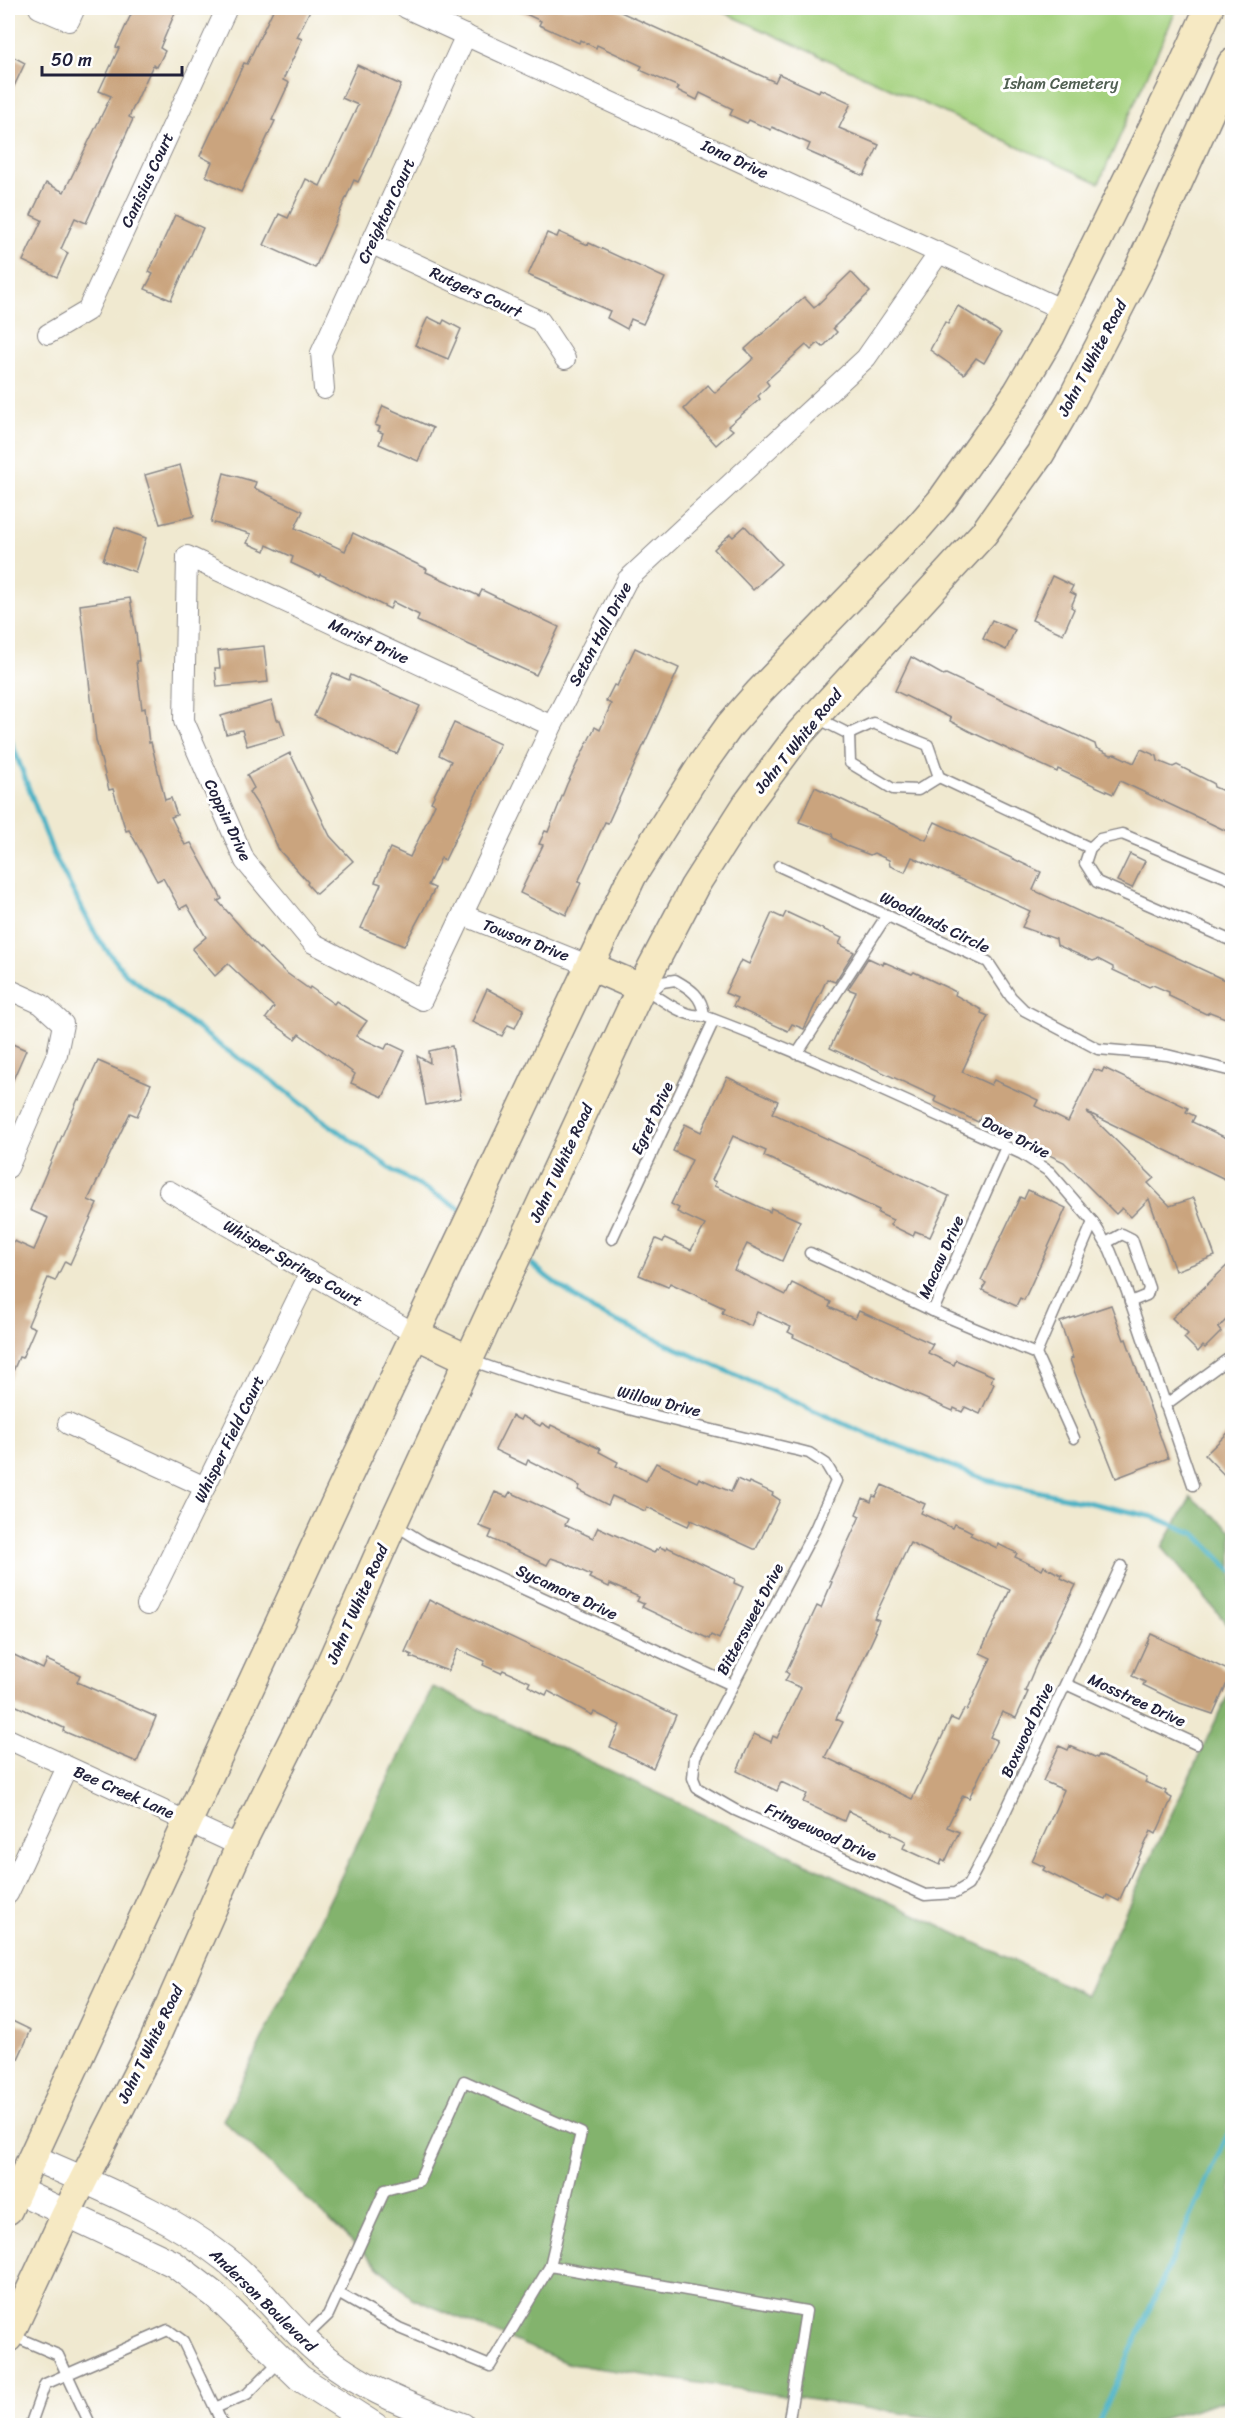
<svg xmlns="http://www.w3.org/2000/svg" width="1240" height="2433" viewBox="0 0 1240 2433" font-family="Sriracha,sans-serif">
	<rect width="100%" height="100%" fill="#fff"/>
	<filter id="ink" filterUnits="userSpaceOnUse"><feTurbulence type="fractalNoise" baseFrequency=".0167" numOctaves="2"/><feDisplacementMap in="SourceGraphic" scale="12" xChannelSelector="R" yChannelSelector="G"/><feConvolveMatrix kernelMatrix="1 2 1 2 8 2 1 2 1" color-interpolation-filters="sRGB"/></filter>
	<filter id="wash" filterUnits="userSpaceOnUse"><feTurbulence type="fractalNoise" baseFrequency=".008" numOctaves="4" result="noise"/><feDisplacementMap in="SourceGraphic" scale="24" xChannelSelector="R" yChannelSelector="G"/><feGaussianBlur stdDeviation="1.35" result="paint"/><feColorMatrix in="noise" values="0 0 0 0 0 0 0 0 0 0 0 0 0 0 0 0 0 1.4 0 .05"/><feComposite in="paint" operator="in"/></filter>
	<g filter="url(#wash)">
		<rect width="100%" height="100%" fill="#f0e9d0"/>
		<path fill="#a4d17e" stroke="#637a5c" stroke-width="1.5" d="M714,8H1168L1176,11L1099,183Z"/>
		<g fill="#83b36d" stroke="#526a54" stroke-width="1.5">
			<path d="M1191,1497L1232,1531V1630L1162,1547Z"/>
			<path d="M1232,1686V2398L1142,2425H982L570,2364L412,2298L223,2120L433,1687L1086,1995Z"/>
		</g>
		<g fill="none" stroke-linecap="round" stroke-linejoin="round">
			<g stroke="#46b1c4" stroke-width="5">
				<path d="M8,733L53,853L98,939L126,974L222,1047L272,1080L317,1116L394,1171L464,1211"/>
				<path d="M532,1264L547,1277L594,1311L855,1429L987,1480L1154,1517L1196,1534L1232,1571"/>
				<path d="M1097,2426L1232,2125"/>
			</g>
		</g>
		<g id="blocks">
			<g fill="#caa47e" fill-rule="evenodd">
				<path d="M134,8H177L160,48L165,51L157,67L153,65L129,117L133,119L86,223L75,218L61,249L68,253L57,277L23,261L42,220L31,215L46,183L64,192L111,96L99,91L119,48L116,47Z"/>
				<path d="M274,8H311L297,37L302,39L283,80L289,83L272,120L275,121L241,192L206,176L212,162L200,156L244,63L247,64Z"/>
				<path d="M513,8H612L775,82L779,74L819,92L820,89L851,103L839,128L879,145L864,176L807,151L810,144L772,127L771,130L749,120L747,123L730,115L733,109L700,93L697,100L677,90L679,87L640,70L642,66L597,45L596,48L580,40L579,43L539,25L541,21Z"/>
				<path d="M8,54L25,63L8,99Z"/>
				<path d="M357,65L401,85L368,162L358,182L354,180L315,268L264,245L279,214L288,218L306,179L320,186L358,105L342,98Z"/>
				<path d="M175,215L203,228L171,300L145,289L153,274L149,272Z"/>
				<path d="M559,232L588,245L589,243L665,278L643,324L631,319L627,329L607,318L610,311L528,275L547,233L557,237Z"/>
				<path d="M851,272L870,292L833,328L837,332L823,347L818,343L811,350L806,345L766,381L769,385L758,396L760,399L728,426L733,430L716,445L684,409L708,385L715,393L754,358L745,349L804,297L814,308Z"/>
				<path d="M958,306L1001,333L984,363L976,358L964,374L930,350L945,322L948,324Z"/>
				<path d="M428,317L442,324L444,320L461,329L448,359L415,345Z"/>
				<path d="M383,406L433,428L418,461L379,444L383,433L378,431L380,427L375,425Z"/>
				<path d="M180,465L194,516L160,524L145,475Z"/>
				<path d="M224,473L256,482L254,488L303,511L295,528L345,551L353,533L427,569L426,572L479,596L482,590L559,627L536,675L417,621L419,615L393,602L390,609L320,574L319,576L291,563L293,557L267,545L265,551L247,543L251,534L211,522Z"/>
				<path d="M745,526L781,564L753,590L714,549L730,534L733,537Z"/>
				<path d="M115,527L146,538L135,572L103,560Z"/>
				<path d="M1052,576L1073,586L1070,592L1076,595L1071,607L1074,609L1063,634L1032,620Z"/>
				<path d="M130,598L136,633L139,661H136L142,709L145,708L149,743L151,742L165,800L171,798L177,815L171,817L185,845L191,843L222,899L218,901L254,942L285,972L309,989L310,987L334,1004L336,1001L367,1021L356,1036L385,1049L388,1043L405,1051L383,1097L351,1083L355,1074L299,1034L295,1039L266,1018L274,1007L228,964L215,976L192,949L206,937L187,905L180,909L163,878L157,881L129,830L126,831L113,789L109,790L96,740L80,605Z"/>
				<path d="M992,620L1015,630L1006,650L983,639Z"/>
				<path d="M264,646L268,682L217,687L215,668H220L218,651Z"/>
				<path d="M635,648L679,668L608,823L605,822L578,882L581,883L566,915L520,893L543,845L539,844L545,831L548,832L567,784L595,727L600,730L611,704L606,701L614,685L617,686Z"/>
				<path d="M911,657L943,675L946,674L1095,744L1096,748L1111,755L1115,754L1134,763L1141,749L1157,756L1158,761L1173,767L1177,765L1213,783L1214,787L1233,795V834L1120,781L1113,794L1058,769L1057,772L969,731L950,721L951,718L895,691Z"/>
				<path d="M333,673L349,680L351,675L420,706L397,754L314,716Z"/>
				<path d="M272,701L277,720H280L285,735L247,746L242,730L226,734L221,716Z"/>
				<path d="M454,723L500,744L445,860L441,858L428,885L435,888L404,946L361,928L381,884L375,882L390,848L410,857L435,804L431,802L451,761L439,755Z"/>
				<path d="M290,753L330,836L353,861L316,894L307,884L308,882L279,850L261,810L249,792L254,788L247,775Z"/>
				<path d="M815,787L926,840L935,822L1041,872L1033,890L1233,984V1021L1210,1012L1206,1014L1169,996V992L1153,985L1149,987L1113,970V967L1098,959L1093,961L1057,945L1056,939L1022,927L1030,911L912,857L905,872L890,866L889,860L874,853L870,855L849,847L833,838L832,834L799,822Z"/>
				<path d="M1130,854L1145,861L1132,888L1117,881Z"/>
				<path d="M786,912L842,938L839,944L854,952L835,982L827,979L804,1029L792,1024L788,1031L733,1006L737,998L725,993L741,960L749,964L772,913L783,918Z"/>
				<path d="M868,958L883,965L884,962L912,974L914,972L956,992L955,995L982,1010L981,1013L988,1016L962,1072L991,1085L994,1080L1023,1093L1038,1100L1035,1106L1068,1122L1094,1069L1102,1072L1104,1068L1188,1108L1186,1112L1195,1116L1192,1122L1233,1141V1183L1087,1112L1154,1178L1148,1183L1170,1206L1194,1198L1215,1256L1175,1271L1149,1199L1131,1217L1122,1208L1116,1214L1064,1162L1016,1139L1018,1134L981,1116L978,1122L934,1101L936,1097L830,1048L856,992L848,989Z"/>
				<path d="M487,989L524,1009L515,1028L508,1025L502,1036L472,1022Z"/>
				<path d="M8,1042L26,1050L8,1091Z"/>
				<path d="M452,1046L461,1098L426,1105L417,1056L430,1063L429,1051Z"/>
				<path d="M98,1061L151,1084L137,1116L130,1113L88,1200L97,1204L70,1264L65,1261L55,1281L48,1278L28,1325L35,1328L22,1358L19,1357L8,1383V1257L14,1241L34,1250L48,1218L30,1210L78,1099L80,1100Z"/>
				<path d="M727,1077L778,1101L772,1113L949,1196L930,1237L915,1231L913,1236L890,1225L893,1220L878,1213L879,1210L764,1156L766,1151L733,1136L712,1180L716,1182L714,1186L770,1212L771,1208L800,1221L782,1261L747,1244L734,1270L786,1295L792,1283L831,1302L829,1307L855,1319L859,1311L933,1344L928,1353L954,1365L956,1360L993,1376L991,1382L994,1384L980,1414L965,1407L962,1412L954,1408L953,1411L883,1380L793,1337L794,1335L788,1332L791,1327L757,1312L751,1326L722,1313L724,1308L670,1283L668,1287L639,1275L656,1239L663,1242L665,1238L691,1250L705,1225L677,1212L679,1208L671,1204L692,1160L673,1151L685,1124L701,1132Z"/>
				<path d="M1028,1190L1066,1208L1024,1300L1020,1298L1016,1306L982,1290L986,1283L981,1280L1020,1197L1024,1199Z"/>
				<path d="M1233,1260V1313L1218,1328L1221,1332L1205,1348L1203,1346L1198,1352L1184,1338L1188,1334L1172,1318Z"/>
				<path d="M1111,1305L1124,1340L1126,1339L1168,1458L1116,1478L1082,1392L1070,1359L1073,1358L1060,1322Z"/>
				<path d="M512,1416L520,1420L522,1416L540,1426L542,1423L550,1428L551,1425L600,1449L599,1452L618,1462L616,1466L646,1481L656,1463L697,1482L699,1478L731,1492L737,1479L748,1484L749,1482L773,1493L772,1495L780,1500L756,1549H754L691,1520L688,1526L647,1507L645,1511L612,1496L608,1505L578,1490L580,1486L528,1460L526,1465L495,1450Z"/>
				<path d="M1233,1428V1484L1205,1455Z"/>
				<path d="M882,1485L925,1504L921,1513L952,1528L954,1524L964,1528L972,1532L970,1535L997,1548L998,1544L1017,1553L1015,1557L1042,1570L1044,1566L1055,1572L1062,1575L1061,1578L1076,1585L1036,1665L1025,1691L1028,1692L1016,1718L1002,1712L990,1737L997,1740L969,1798L963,1795L947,1827L959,1832L945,1862L942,1860L940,1865L903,1848L906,1841L891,1834L892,1832L848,1811L844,1821L803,1802L807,1794L781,1782L777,1791L737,1771L754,1734L771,1742L773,1736L777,1738L801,1688L785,1681L789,1674L786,1672L817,1606L821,1608L832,1582L830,1581L860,1516L856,1514L863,1498L871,1502L873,1496L876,1497ZM910,1543L1010,1590L980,1653L991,1658L967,1710L964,1709L958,1721L951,1718L912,1799L825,1757L843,1722L836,1719L876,1632L874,1631L879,1620L874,1618Z"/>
				<path d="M495,1492L507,1497L510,1492L568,1519L565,1525L593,1538L598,1527L654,1553L656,1549L658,1550L660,1547L666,1550L667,1547L735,1579L734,1583L743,1587L719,1639L711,1635L709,1639L642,1607L644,1604L637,1601L639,1597L610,1584L609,1587L589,1578L591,1575L563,1562L551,1558L547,1565L489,1538L492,1531L479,1526Z"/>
				<path d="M429,1600L436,1604L437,1602L676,1715L653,1768L610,1747L620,1725L594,1712L592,1715L548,1691L546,1695L528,1686L530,1682L503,1670L501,1673L483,1665L485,1661L458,1649L448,1671L411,1657L412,1655L405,1652Z"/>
				<path d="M1151,1634L1232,1672L1213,1714L1180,1703L1143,1685L1145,1682L1132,1676Z"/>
				<path d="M8,1652L43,1669L47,1660L80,1675L77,1682L156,1717L137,1762L63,1731L64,1728L8,1702Z"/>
				<path d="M1059,1746L1068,1750L1070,1746L1097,1758L1099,1755L1120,1765L1147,1778L1145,1782L1166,1791L1165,1794L1172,1798L1156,1834L1151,1831L1119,1901L1107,1895L1105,1899L1077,1887L1043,1870L1045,1867L1032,1861L1064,1790L1043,1781Z"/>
				<path d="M8,2019L31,2030L8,2081Z"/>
			</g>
		</g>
	</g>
	<g filter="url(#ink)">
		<use href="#blocks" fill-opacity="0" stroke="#898686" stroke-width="1.5"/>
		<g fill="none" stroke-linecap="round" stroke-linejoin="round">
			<defs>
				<g id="service">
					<path d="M817,718L849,734"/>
					<path d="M849,734L850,763L893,789L918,790L939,777"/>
					<path d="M849,734L873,723L928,745L939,777"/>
					<path d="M939,777L1090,848"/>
					<path d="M779,866L988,962L1011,997L1024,1010L1098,1049L1167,1055L1232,1071"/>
					<path d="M1232,880L1122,834L1100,839L1090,848L1085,863L1097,882L1232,941"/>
					<path d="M642,988C659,996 671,1009 689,1014C695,1016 702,1015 707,1017C814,1057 918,1107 1022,1154L1050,1172L1093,1222L1110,1250L1126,1289L1193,1485"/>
					<path d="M651,992L662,982L675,980C691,989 702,996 704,1015"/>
					<path d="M797,1054L887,915"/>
					<path d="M1006,1147L933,1311L1036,1354L1074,1438"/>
					<path d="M612,1239L714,1020"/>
					<path d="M1106,1243L1122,1234L1132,1239L1149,1288L1147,1295L1130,1302"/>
					<path d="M810,1253L933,1311"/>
					<path d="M1036,1354L1093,1222"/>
					<path d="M470,1360C580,1400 695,1426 809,1453L826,1464L836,1481L815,1529L695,1757L693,1778L697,1788L735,1810L925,1895L955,1893L968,1885L992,1840L1121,1566"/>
					<path d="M1223,1363L1232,1371"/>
					<path d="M1165,1405L1232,1356"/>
					<path d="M394,1524L424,1543L732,1685"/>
					<path d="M1066,1684L1196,1744"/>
					<path d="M550,2266L806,2311L788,2426"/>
					<path d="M11,2335L58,2355L91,2426"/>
					<path d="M303,2339L328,2315L385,2190L419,2181L464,2081L581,2133L550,2266L490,2366L399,2328L338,2293"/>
					<path d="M215,2408L223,2426"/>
					<path d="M30,2426L45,2384L168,2330L183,2341L215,2408L247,2394L281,2360"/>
				</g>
				<g id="minor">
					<path d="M39,8L69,21L75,8"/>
					<path d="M406,8L1063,310"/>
					<path d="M370,243L540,321L565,359"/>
					<path d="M48,334L87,311L227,8"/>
					<path d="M324,389L321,353L466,35"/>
					<path d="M552,726L187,556L184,721L245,861L313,943L422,1000L552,726L627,580L866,358L939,253"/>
					<path d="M463,915L590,966"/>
					<path d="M8,989L41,1004L63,1024L57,1054L8,1168"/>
					<path d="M169,1191L417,1335"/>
					<path d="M68,1424L205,1487"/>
					<path d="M147,1605L310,1273"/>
					<path d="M8,1739L240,1846"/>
					<path d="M8,1894L67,1767"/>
				</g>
				<g id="tertiary">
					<path d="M32,2157C98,2187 167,2213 224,2258C254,2281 277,2313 304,2339C347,2382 405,2405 462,2426"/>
					<path d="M17,2190L174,2264L216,2296L300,2378L375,2426"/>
				</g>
				<g id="secondary">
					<path d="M590,966L641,988"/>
					<path d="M417,1335L470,1360"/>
					<path d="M8,2210L338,1497L632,876L703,763L730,725L759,692L915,531L941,501L1017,393L1050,337L1182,68L1209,8"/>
					<path d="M8,2338L66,2214L153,2043L240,1846L326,1674L393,1523L641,988L694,887L747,804L800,733L984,533L1040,454L1073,397L1138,271L1232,63"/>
				</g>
			</defs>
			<use href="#service" stroke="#898686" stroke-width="13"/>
			<use href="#minor" stroke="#898686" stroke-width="22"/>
			<use href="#tertiary" stroke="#898686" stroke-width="28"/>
			<use href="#secondary" stroke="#898686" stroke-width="31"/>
			<use href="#service" stroke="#fff" stroke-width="10"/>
			<use href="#minor" stroke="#fff" stroke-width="20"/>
			<use href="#tertiary" stroke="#fff" stroke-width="26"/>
			<use href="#secondary" stroke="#f6e9c3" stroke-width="28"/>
		</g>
	</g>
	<g text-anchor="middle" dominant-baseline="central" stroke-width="6" stroke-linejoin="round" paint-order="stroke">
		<g font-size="16" fill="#505f52" stroke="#fff">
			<text x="1061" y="83">Isham Cemetery</text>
		</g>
		<g font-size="16" fill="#22223b" stroke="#fff">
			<text transform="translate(735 159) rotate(25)">Iona Drive</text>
			<text transform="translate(147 180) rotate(-65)">Canisius Court</text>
			<text transform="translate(386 211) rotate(-65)">Creighton Court</text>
			<text transform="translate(476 292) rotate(25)">Rutgers Court</text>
			<text transform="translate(1092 358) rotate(-62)">John T White Road</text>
			<text transform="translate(600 634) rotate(-62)">Seton Hall Drive</text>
			<text transform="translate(369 641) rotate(25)">Marist Drive</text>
			<text transform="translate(798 741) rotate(-51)">John T White Road</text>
			<text transform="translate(228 820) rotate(65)">Coppin Drive</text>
			<text transform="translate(935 922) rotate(26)">Woodlands Circle</text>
			<text transform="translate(526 940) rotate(21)">Towson Drive</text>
			<text transform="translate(652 1118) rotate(-65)">Egret Drive</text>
			<text transform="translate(1016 1137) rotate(27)">Dove Drive</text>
			<text transform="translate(561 1163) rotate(-65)">John T White Road</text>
			<text transform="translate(941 1257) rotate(-66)">Macaw Drive</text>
			<text transform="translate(293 1263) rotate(30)">Whisper Springs Court</text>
			<text transform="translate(659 1401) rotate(14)">Willow Drive</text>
			<text transform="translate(229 1439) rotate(-64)">Whisper Field Court</text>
			<text transform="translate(567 1592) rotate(25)">Sycamore Drive</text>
			<text transform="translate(357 1604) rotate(-66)">John T White Road</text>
			<text transform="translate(750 1619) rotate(-62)">Bittersweet Drive</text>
			<text transform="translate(1137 1700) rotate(25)">Mosstree Drive</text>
			<text transform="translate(1027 1730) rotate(-65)">Boxwood Drive</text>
			<text transform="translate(124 1792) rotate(24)">Bee Creek Lane</text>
			<text transform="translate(821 1832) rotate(24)">Fringewood Drive</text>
			<text transform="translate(150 2044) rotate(-64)">John T White Road</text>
			<text transform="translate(263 2300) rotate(44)">Anderson Boulevard</text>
		</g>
	</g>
	<rect width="1240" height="2433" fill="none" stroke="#fff" stroke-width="30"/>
	<path d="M42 66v9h140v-9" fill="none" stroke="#22223b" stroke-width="3"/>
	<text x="51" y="66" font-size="18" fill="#22223b" stroke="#ffffff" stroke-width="4.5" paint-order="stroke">50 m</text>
</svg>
